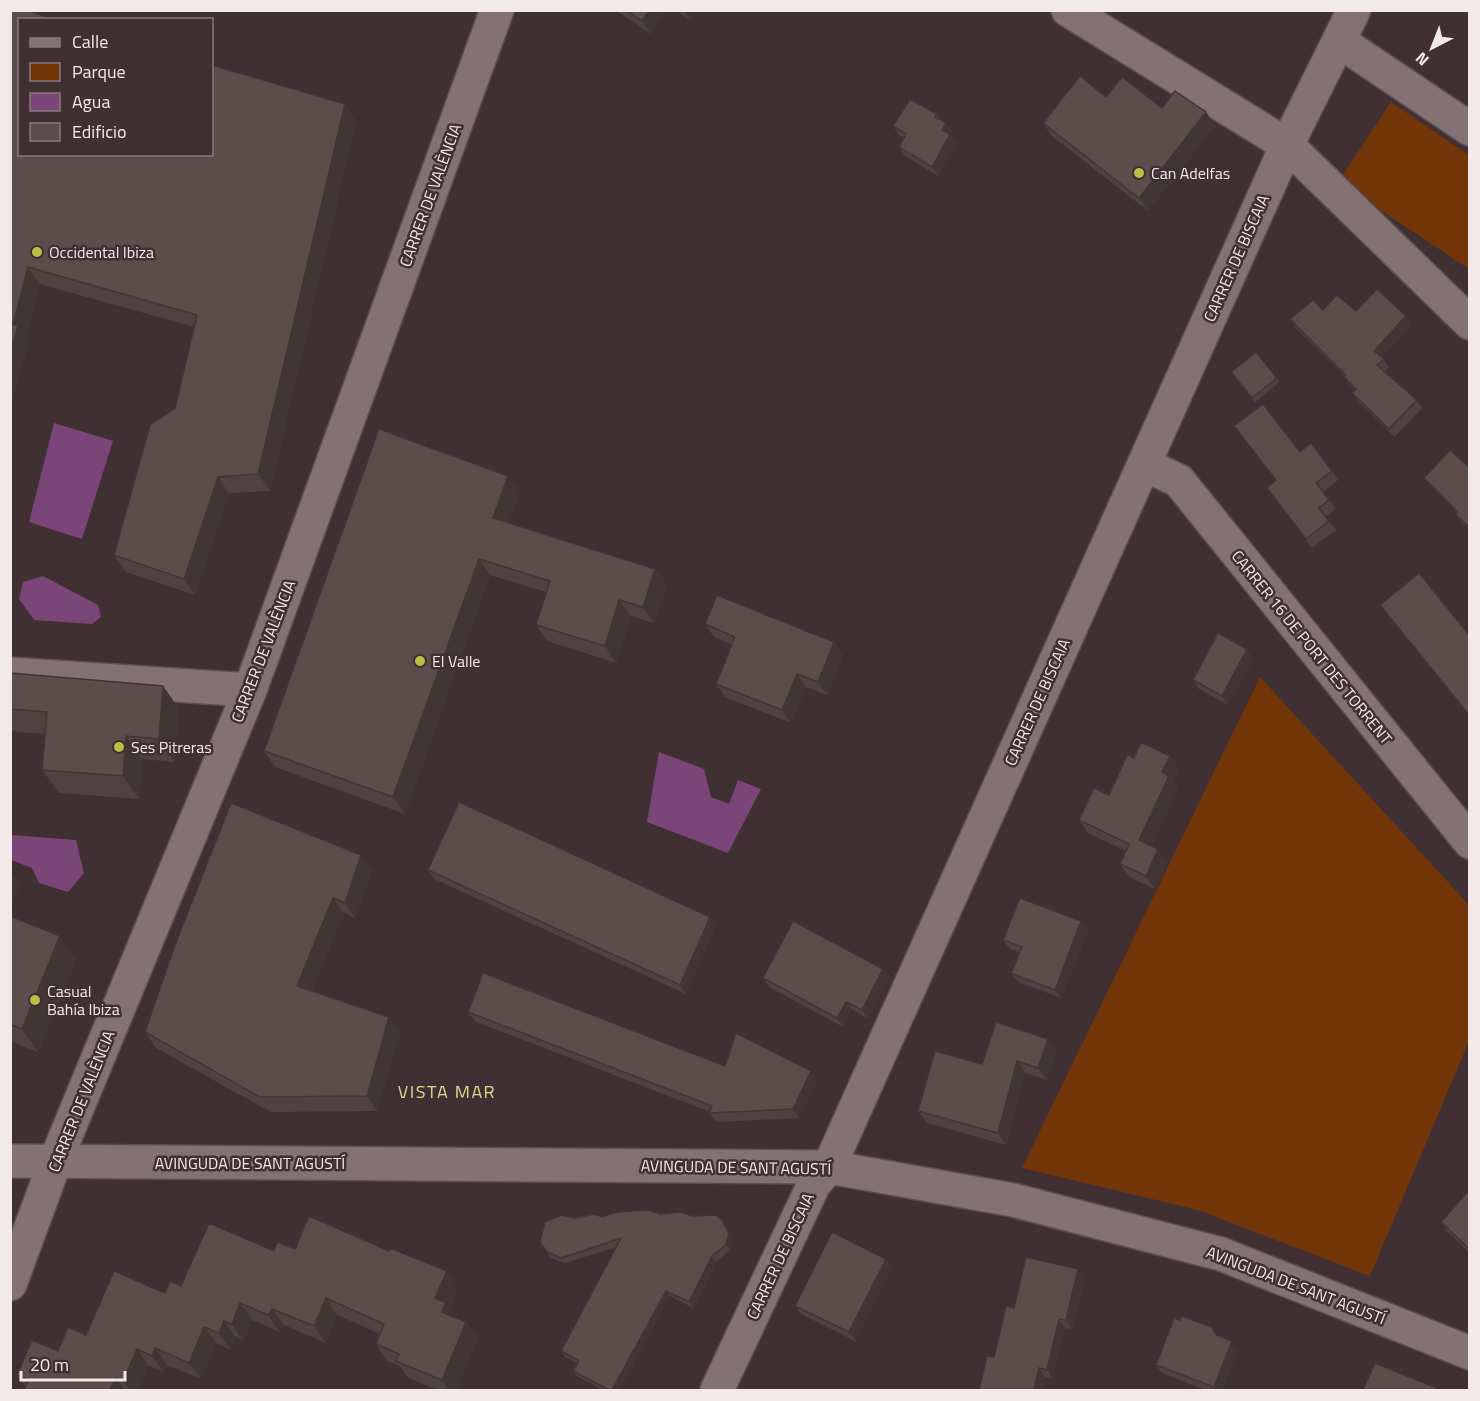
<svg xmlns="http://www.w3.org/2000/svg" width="1480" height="1401" viewBox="0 0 1480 1401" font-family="'Titillium Web',sans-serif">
	<rect width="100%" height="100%" fill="#403033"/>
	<g fill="#733609">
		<path d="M1391,102L1469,155V269L1338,182Z"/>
		<path d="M1260,677L1469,905V1041L1370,1276L1198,1210L1022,1168Z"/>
	</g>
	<g fill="#7a4577">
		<path d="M54,423L113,441L82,539L29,522Z"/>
		<path d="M43,576L98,605L101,617L92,624L34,620L19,599L23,582Z"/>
		<path d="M659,752L704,769L711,797L729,804L738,780L761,789L728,853L647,822Z"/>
		<path d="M11,835L76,840L84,873L68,892L39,883L32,868L11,860Z"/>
	</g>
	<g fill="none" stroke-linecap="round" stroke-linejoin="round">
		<defs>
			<g id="minor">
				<path d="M1068,10L1287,145L1470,323"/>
				<path d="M1339,41L1470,129"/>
				<path d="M1144,464L1179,481L1470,842"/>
				<path d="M10,674L250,690"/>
				<path d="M10,1161L829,1167L1013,1200L1221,1254L1470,1353"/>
				<path d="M10,1284L55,1162L250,690L497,10"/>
				<path d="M717,1390L814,1184L829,1167L1287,145L1354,10"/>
			</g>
		</defs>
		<use href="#minor" stroke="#5b4e50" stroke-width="36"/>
		<use href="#minor" stroke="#837173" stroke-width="33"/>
	</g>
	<g fill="#504240">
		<path d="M10,10L20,20L345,104L356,121L270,491L229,493L195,595L126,572L114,555L175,408L194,327L40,284L26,336L29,342L10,407Z"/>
		<path d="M615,10H666L651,34Z"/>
		<path d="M675,10H696L690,20Z"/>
		<path d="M1106,97L1215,125L1148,211L1052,136L1043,123Z"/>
		<path d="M937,114L942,121L946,123L952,132L951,135L956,143L938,176L905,156L899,147L904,138L899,135L893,126Z"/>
		<path d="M1323,310L1356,311L1412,324L1381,357L1389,367L1385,371L1417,400L1422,408L1395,437L1358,401L1352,393L1355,390L1350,385L1344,377L1345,376L1295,327L1290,319Z"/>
		<path d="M1256,352L1280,382L1255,402L1234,377Z"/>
		<path d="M1234,426L1300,452L1332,471L1338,480L1323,492L1336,509L1326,517L1336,530L1312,548L1267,488L1276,480Z"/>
		<path d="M1470,468V530L1461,522L1455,514L1456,512L1455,510L1430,486L1424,478Z"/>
		<path d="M520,492L508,523L655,569L667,585L654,623L631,616L616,663L547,641L536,625L546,592L490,575L405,814L275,767L264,751Z"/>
		<path d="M1380,605L1470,636V717L1388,615Z"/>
		<path d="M705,624L834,642L843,655L827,695L806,687L791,723L725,697L716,684L732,645L714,637Z"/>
		<path d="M1254,658L1228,705L1199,689L1193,680Z"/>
		<path d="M10,673L163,686L179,709L175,762L142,759L139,799L59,793L42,770L45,734L10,731Z"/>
		<path d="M1170,756L1179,769L1173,781L1178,789L1151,846L1167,862L1155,889L1129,877L1120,864L1126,851L1088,833L1079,820L1109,795L1134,758Z"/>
		<path d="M428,870L710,917L716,925L686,994L434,879Z"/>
		<path d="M372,871L355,918L344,913L312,991L389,1017L400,1032L377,1111L271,1112L156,1048L145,1032Z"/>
		<path d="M10,916L76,959L38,1052L10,1041Z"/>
		<path d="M1088,930L1061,998L1018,982L1011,973L1019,952L1010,949L1003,940Z"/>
		<path d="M883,969L890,977L868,1018L852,1010L843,1027L769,987L763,978Z"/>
		<path d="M468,1012L725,1066L818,1080L799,1118L716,1122L709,1113L710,1112L474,1021Z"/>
		<path d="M1048,1039L1056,1051L1047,1080L1025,1073L1006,1145L927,1123L918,1111L982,1064Z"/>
		<path d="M1470,1189V1253L1447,1231L1441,1222Z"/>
		<path d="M660,1214L692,1216L726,1225L733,1239L730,1250L716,1262L693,1308L670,1296L619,1390H603L577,1376L573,1371L577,1363L565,1357L561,1351L617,1247L565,1263L551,1258L540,1242L575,1218Z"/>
		<path d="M295,1249L458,1288L450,1308L457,1318L466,1322L478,1338L456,1390H438L408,1378L400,1366L387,1361L376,1344L380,1334L337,1315L326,1343L284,1325L280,1332L252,1320L243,1341L236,1337L231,1350L216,1343L201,1379L167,1365L164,1372L149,1366L138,1390H24L26,1387L17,1375L86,1335L165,1293L274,1251Z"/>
		<path d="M886,1259L892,1268L855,1341L801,1314L795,1306Z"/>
		<path d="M1078,1269L1085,1278L1072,1329L1065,1328L1053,1379L1045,1377L1042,1390H979L994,1357L1014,1308Z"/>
		<path d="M1218,1336L1238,1350L1222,1390H1205L1162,1373L1156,1365Z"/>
	</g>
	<g fill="#413634">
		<path d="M649,10H666L651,34L642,21Z"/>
		<path d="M683,10H696L690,20Z"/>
		<path d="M345,104L356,121L270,491L258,474Z"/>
		<path d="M1206,112L1215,125L1148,211L1139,198Z"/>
		<path d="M946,123L952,132L951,135L956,143L938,176L932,167L942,130Z"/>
		<path d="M28,267L40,284L26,336L29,342L10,407V351L13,324Z"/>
		<path d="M1406,316L1412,324L1380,358L1374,351Z"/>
		<path d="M508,476L520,492L504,535L493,518Z"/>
		<path d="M218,477L229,493L195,595L184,579Z"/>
		<path d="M479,559L490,575L405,814L393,797Z"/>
		<path d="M655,569L667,585L654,623L643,607Z"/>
		<path d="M619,600L631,616L616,663L605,646Z"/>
		<path d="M834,642L843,655L827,695L818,682Z"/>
		<path d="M1247,649L1254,658L1228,705L1222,696Z"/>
		<path d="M797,674L806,687L791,723L782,710Z"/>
		<path d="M163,686L179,709L175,762L159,739Z"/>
		<path d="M126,736L142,759L139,799L123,776Z"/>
		<path d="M1170,756L1179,769L1173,781L1178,789L1148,853L1139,840L1162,772Z"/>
		<path d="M1158,849L1167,862L1155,889L1146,876Z"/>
		<path d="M361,855L372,871L355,918L345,903Z"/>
		<path d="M10,870L21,884L10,909Z"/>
		<path d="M333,898L344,913L308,1002L297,986Z"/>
		<path d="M710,917L716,925L686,994L680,985Z"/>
		<path d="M1081,921L1088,930L1061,998L1055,990Z"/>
		<path d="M60,936L76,959L38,1052L22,1029Z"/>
		<path d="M883,969L890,977L868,1018L862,1010Z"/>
		<path d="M846,1002L852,1010L843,1027L837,1018Z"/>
		<path d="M389,1017L400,1032L377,1111L367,1096Z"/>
		<path d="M1048,1039L1056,1051L1047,1080L1038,1068Z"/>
		<path d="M1017,1061L1025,1073L1006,1145L998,1133Z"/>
		<path d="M811,1071L818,1080L799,1118L793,1109Z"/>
		<path d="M722,1220L726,1225L733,1239L730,1250L726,1245Z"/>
		<path d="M712,1256L716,1262L693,1308L689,1302Z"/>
		<path d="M886,1259L892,1268L855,1341L849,1332Z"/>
		<path d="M1078,1269L1085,1278L1072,1329L1066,1320Z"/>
		<path d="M447,1271L458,1288L450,1308L458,1319L442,1312L435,1298Z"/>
		<path d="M666,1291L670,1296L619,1390H612Z"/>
		<path d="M326,1298L337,1315L326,1343L314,1326Z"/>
		<path d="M240,1303L252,1320L243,1341L232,1324Z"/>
		<path d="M272,1309L284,1325L280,1332L268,1315Z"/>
		<path d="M1059,1319L1065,1328L1053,1379L1047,1370Z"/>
		<path d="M224,1321L236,1337L231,1350L219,1333Z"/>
		<path d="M466,1322L478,1338L456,1390H449L442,1380Z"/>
		<path d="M204,1327L216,1343L201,1379L189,1363Z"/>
		<path d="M1232,1341L1238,1350L1222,1390H1216L1214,1387Z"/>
		<path d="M155,1348L167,1365L164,1372L152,1356Z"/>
		<path d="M137,1349L149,1366L138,1390H130L123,1381Z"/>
		<path d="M1039,1368L1045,1377L1042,1390H1034Z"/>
		<path d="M116,1378L125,1390H110Z"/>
	</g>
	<g fill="#5d4d4a" stroke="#413634" stroke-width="1.5">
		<path d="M10,10H27L55,20H20V154H212V65L345,104L258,474L218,477L184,579L114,555L150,425L175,408L197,315L28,267L13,324L18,326L10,351Z"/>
		<path d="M626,10H649L642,21Z"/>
		<path d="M1080,76L1106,97L1122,77L1162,108L1175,91L1206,112L1139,198L1043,123Z"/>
		<path d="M910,99L937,114L935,117L946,123L942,130L950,134L932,167L899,147L906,134L893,126Z"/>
		<path d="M1377,289L1406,316L1374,351L1384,359L1377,365L1417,400L1389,429L1352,393L1356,389L1344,377L1346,375L1290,319L1313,300L1323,310L1337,295L1356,311Z"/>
		<path d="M1256,352L1277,378L1252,398L1231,372Z"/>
		<path d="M1263,404L1300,452L1311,443L1332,471L1316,483L1329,500L1319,508L1329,521L1306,539L1267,488L1276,480L1234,426Z"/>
		<path d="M379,429L508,476L493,518L655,569L643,607L619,600L605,646L536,625L550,581L479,559L393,797L264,751Z"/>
		<path d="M1450,450L1470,468V528L1455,514L1457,512L1449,503L1424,478Z"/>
		<path d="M1419,573L1470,636V716L1380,605Z"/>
		<path d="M717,595L834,642L818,682L797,674L782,710L716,684L735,637L705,624Z"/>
		<path d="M1218,633L1247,649L1222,696L1193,680Z"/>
		<path d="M10,673L163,686L159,739L126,736L123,776L42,770L47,712L10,709Z"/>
		<path d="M1141,742L1170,756L1162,772L1169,776L1139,840L1158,849L1146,876L1120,864L1129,844L1079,820L1094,788L1109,795L1127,755L1134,758Z"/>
		<path d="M459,802L710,917L680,985L428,870Z"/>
		<path d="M231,803L361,855L345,903L333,898L297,986L389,1017L367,1096L260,1097L145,1032L175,945Z"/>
		<path d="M1020,898L1081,921L1055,990L1011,973L1022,947L1003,940Z"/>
		<path d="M10,916L60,936L22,1029L10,1024Z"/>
		<path d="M793,921L883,969L862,1010L846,1002L837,1018L763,978Z"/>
		<path d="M483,973L725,1066L736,1033L811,1071L793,1109L709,1113L712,1106L468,1012Z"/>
		<path d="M996,1022L1048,1039L1038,1068L1017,1061L998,1133L918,1111L935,1051L982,1064Z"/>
		<path d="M1470,1189V1250L1441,1222Z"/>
		<path d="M648,1210L660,1214L681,1212L692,1216L716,1215L722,1220L729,1234L726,1245L712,1256L689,1302L666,1291L612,1390H609L573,1371L579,1361L561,1351L621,1238L561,1258L547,1252L540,1242L545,1222L561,1215L575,1218L595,1214L602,1217L617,1212Z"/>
		<path d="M309,1216L389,1251L390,1248L447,1271L435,1298L446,1303L442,1312L466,1322L442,1380L396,1361L399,1354L376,1344L384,1324L326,1298L314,1326L272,1309L268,1315L240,1303L232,1324L224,1321L219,1333L204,1327L189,1363L155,1348L152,1356L137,1349L123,1381L116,1378L110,1390H24L29,1380L17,1375L32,1340L58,1351L68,1327L86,1335L114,1271L165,1293L170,1281L181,1286L209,1223L274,1251L277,1242L295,1249Z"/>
		<path d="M832,1232L886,1259L849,1332L795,1306Z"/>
		<path d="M1026,1257L1078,1269L1066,1320L1059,1319L1047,1370L1039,1368L1034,1390H979L987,1356L994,1357L1006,1306L1014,1308Z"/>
		<path d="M1182,1316L1212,1327L1216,1335L1232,1341L1214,1387L1156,1365L1174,1318L1180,1320Z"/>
		<path d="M1375,1363L1441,1390H1363Z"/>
	</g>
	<g fill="#bac045" stroke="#403033" stroke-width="2">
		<circle cx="1139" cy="173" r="6"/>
		<circle cx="37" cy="252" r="6"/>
		<circle cx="420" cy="661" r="6"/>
		<circle cx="119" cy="747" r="6"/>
		<circle cx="35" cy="1000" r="6"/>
	</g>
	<g text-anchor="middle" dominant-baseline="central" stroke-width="5" stroke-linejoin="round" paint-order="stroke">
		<g font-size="16" fill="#f3e9ea" stroke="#403033" text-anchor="start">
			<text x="1151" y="173">Can Adelfas</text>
			<text x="49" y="252">Occidental Ibiza</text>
			<text x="432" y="661">El Valle</text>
			<text x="131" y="747">Ses Pitreras</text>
			<text x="47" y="991">Casual<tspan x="47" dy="18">Bahía Ibiza</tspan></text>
		</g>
		<g font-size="16" fill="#f3e9ea" stroke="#403033">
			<text transform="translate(430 195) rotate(-70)">CARRER DE VALÈNCIA</text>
			<text transform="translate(1236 258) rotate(-66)">CARRER DE BISCAIA</text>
			<text transform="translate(1312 647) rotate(51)">CARRER 16 DE PORT DES TORRENT</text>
			<text transform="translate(263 651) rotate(-69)">CARRER DE VALÈNCIA</text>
			<text transform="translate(1037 702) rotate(-66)">CARRER DE BISCAIA</text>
			<text transform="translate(81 1101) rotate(-68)">CARRER DE VALÈNCIA</text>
			<text x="250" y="1163">AVINGUDA DE SANT AGUSTÍ</text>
			<text transform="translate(736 1167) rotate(1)">AVINGUDA DE SANT AGUSTÍ</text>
			<text transform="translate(780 1256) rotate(-65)">CARRER DE BISCAIA</text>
			<text transform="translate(1296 1285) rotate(21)">AVINGUDA DE SANT AGUSTÍ</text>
		</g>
		<g font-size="18" letter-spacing="1.5" fill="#d6dc8e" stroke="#403033">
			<text x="447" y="1091">VISTA MAR</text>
		</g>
	</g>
	<rect width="1480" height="1401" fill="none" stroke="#f3e9ea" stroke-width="24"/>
	<rect x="18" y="18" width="195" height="138" fill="#403033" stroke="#887a7c" stroke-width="1.5"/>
	<rect x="30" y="38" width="30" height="9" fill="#837173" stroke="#887a7c" stroke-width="1.5"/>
	<text x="72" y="48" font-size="18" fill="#f3e9ea">Calle</text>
	<rect x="30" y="63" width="30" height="18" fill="#733609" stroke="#887a7c" stroke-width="1.5"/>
	<text x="72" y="78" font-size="18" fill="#f3e9ea">Parque</text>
	<rect x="30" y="93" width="30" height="18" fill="#7a4577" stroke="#887a7c" stroke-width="1.5"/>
	<text x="72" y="108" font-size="18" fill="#f3e9ea">Agua</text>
	<rect x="30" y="123" width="30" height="18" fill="#5d4d4a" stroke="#887a7c" stroke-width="1.5"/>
	<text x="72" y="138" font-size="18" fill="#f3e9ea">Edificio</text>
	<g transform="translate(1432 48) rotate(222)" stroke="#403033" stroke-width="4.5" paint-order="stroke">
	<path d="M0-4.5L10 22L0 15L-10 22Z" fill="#f3e9ea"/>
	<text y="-9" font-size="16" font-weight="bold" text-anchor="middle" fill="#f3e9ea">N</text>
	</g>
	<path d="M21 1371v9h104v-9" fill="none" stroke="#f3e9ea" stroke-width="3"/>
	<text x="30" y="1371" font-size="18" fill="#f3e9ea" stroke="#403033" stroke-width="4.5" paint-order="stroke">20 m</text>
</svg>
